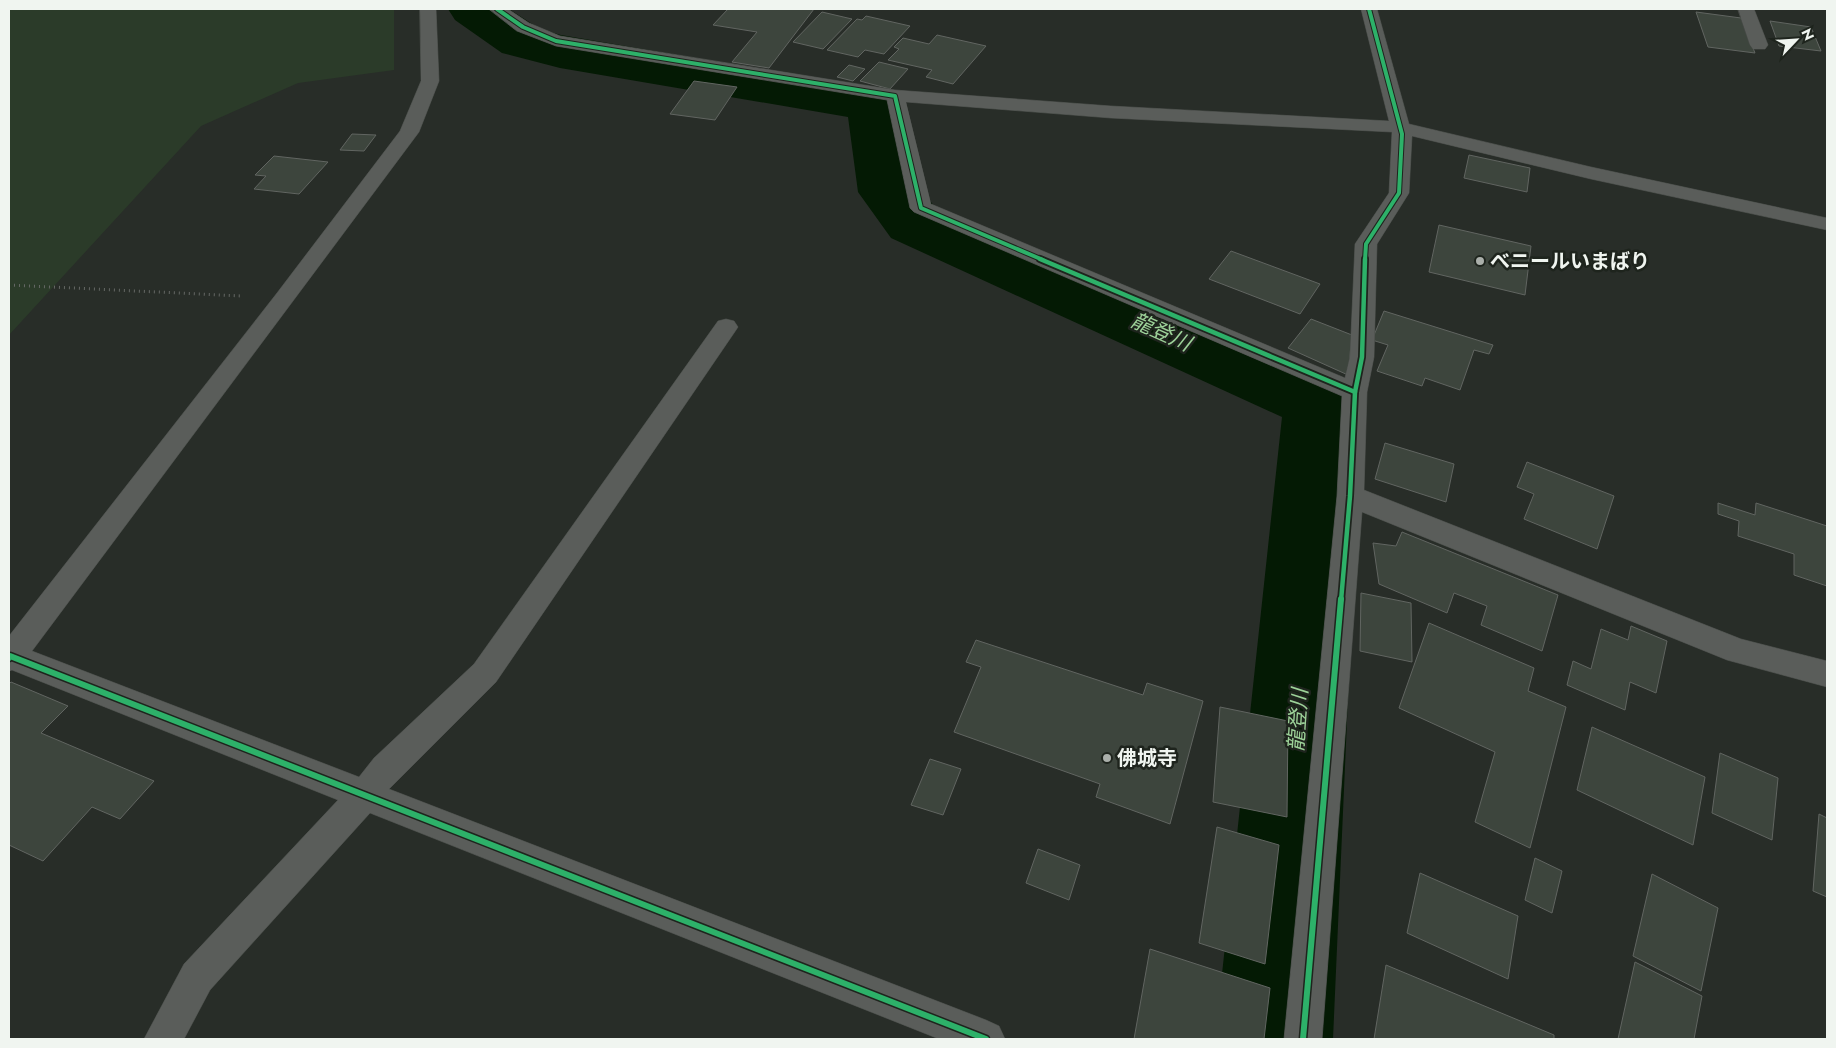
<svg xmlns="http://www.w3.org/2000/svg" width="1836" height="1048" viewBox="0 0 1836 1048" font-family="Jost,'Noto Sans JP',sans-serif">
	<rect width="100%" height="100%" fill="#282d28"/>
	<path fill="#2b3b29" d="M9,9H394V70L298,83L201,126L9,335Z"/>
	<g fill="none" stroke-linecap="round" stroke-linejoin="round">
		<path fill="#041a04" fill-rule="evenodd" d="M448,9H509L540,29L561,35L896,92L904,104L922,190L937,210L1349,384L1361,403L1333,1039H1215L1282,417L891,238L858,192L848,117L560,68L502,53L455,20Z"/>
	</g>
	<g fill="#3d453d" stroke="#616561">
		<path d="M728,9H814L769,68L732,62L757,32L713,25Z"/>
		<path d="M822,12L852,19L823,49L793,42Z"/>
		<path d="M1696,12L1741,18L1755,53L1708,47Z"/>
		<path d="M866,16L910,26L884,54L865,50L858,57L827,50L857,19L862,20Z"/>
		<path d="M1770,21L1811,27L1821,51L1779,46Z"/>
		<path d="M937,35L986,46L953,84L926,77L932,70L888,60L899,49L894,47L903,38L929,44Z"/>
		<path d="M879,62L908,69L890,89L860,81Z"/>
		<path d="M849,65L865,69L853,81L837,77Z"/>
		<path d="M694,81L737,87L715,120L670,114Z"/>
		<path d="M352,134L376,135L364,151L340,150Z"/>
		<path d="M1469,155L1530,168L1527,192L1464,178Z"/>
		<path d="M274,156L328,162L299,194L254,189L266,176L255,175Z"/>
		<path d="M1439,225L1531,246L1525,295L1429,272Z"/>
		<path d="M1231,251L1320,284L1300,314L1209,279Z"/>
		<path d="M1384,311L1493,345L1489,354L1474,350L1460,390L1425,378L1422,386L1377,371L1388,345L1372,340Z"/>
		<path d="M1311,319L1352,335L1348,375L1288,348Z"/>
		<path d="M1385,443L1454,464L1446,502L1375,479Z"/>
		<path d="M1527,462L1614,496L1597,549L1524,519L1534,494L1517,487Z"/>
		<path d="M1718,503L1755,515L1756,503L1827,526V586L1794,575V554L1738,536L1739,521L1718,514Z"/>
		<path d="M1402,532L1558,595L1542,651L1481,625L1487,606L1454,593L1447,613L1379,584L1373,543L1396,546Z"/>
		<path d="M1361,593L1411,603L1412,662L1360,651Z"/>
		<path d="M1429,623L1534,668L1528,691L1566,707L1530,848L1475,822L1495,752L1399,708Z"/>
		<path d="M1631,626L1667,641L1656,693L1630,682L1625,710L1567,685L1573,661L1591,669L1601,629L1628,640Z"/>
		<path d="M976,640L1143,695L1147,683L1203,701L1170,824L1096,797L1100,784L954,732L981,667L966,662Z"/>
		<path d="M11,682L68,706L41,733L154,781L120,819L92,807L43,861L9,845V684Z"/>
		<path d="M1220,707L1288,721L1287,817L1213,802Z"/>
		<path d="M1592,727L1705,777L1693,845L1577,790Z"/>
		<path d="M1720,753L1778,778L1772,840L1712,813Z"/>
		<path d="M930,759L961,769L943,815L911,805Z"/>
		<path d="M1819,814L1827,818V897L1813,891Z"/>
		<path d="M1217,827L1279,845L1265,964L1199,943Z"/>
		<path d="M1038,849L1080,865L1069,900L1026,883Z"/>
		<path d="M1535,858L1562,871L1552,913L1525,900Z"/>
		<path d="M1420,873L1518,916L1508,979L1407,933Z"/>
		<path d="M1652,874L1718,908L1701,991L1633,956Z"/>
		<path d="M1150,949L1270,988L1264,1039H1134Z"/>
		<path d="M1635,962L1702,996L1694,1039H1618Z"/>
		<path d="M1386,965L1554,1035V1039H1374Z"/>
	</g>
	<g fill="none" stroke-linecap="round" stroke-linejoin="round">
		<defs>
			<g id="minor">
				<path d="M420,9H436L439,81L419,132L32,651L359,777L374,758L474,664L718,321L726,319L734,321L738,327L734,333L496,682L389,789L986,1020L999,1026L1005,1039H939L370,813L210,990L184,1039H144L184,964L338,800L12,670L9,671V636L277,293L400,131L421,81Z"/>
				<path d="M489,9H508L529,23L560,36L895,90L1111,106L1389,121L1361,9H1377L1409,124L1591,167L1827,218V230L1591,179L1412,136L1409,193L1377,244L1374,357L1367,392L1364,490L1741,639L1827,661V687L1727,660L1362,512L1322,1039H1284L1337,496L1342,396L914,212L910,208L887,100L556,46L517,31ZM906,102L1111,118L1392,132L1389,193L1355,244L1350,357L1345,378L931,204Z"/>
				<path d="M1738,9H1754L1768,45L1765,49H1753L1750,45Z"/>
			</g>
		</defs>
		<use href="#minor" stroke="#464a46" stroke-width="1"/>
		<path stroke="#656865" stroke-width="3" stroke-dasharray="1 4" stroke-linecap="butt" d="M9,285L242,296"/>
		<use href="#minor" fill="#5a5d5a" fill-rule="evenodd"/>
		<defs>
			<g id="cycleway-far2">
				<path d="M497,9L523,27L556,41L895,96L921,208L1043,260"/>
				<path d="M1365,260L1366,244L1399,193L1402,134L1369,9"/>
			</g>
			<g id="cycleway-far1">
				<path d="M1040,259L1355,392"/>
				<path d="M1341,601L1350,496L1355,392L1362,357L1365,259"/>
			</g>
			<g id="cycleway">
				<path d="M9,658L10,656L986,1039"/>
				<path d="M1303,1039L1341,599"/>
			</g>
		</defs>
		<use href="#cycleway-far2" stroke="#1e241d" stroke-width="6"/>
		<use href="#cycleway-far1" stroke="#1e241d" stroke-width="8"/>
		<use href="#cycleway" stroke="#1e241d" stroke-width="9"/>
		<use href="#cycleway-far2" stroke="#2db169" stroke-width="4"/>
		<use href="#cycleway-far1" stroke="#2db169" stroke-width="4.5"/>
		<use href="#cycleway" stroke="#2db169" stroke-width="6"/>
	</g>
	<g fill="#aaafaa" stroke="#1e241d" stroke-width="2">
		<circle cx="1480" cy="261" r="5"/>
		<circle cx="1107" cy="758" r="5"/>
	</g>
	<g text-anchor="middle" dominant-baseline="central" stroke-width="5" stroke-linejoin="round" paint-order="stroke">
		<g font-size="20" font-weight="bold" fill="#f0f5f0" stroke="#1e241d" text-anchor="start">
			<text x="1490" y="261">べニールいまばり</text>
			<text x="1117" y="758">佛城寺</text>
		</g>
		<g font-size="21" font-style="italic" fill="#9dd299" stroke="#1e241d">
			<text transform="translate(1161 332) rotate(24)">龍登川</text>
			<text transform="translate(1298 720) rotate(-86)">龍登川</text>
		</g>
	</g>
	<rect width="1836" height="1048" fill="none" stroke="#f0f5f0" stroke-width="20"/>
	<g transform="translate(1796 40) rotate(65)" stroke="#1e241d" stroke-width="4" paint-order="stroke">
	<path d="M0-4L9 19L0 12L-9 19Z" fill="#f0f5f0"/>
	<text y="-8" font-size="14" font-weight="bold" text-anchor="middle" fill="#f0f5f0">N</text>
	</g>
</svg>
